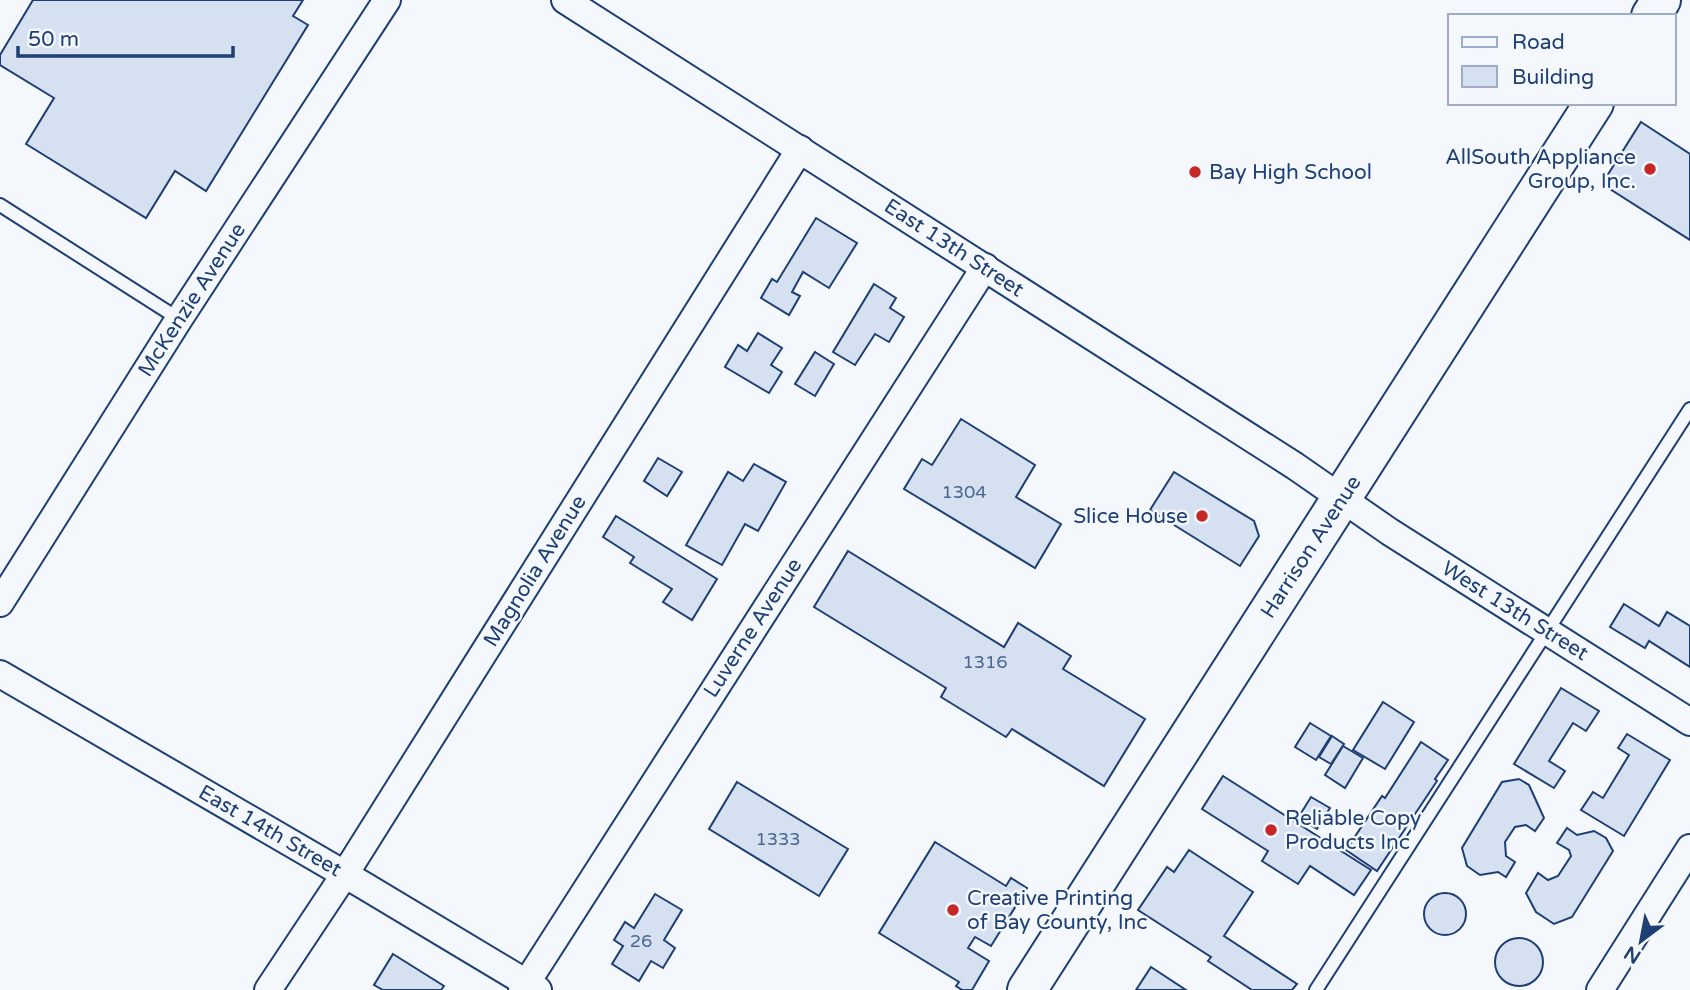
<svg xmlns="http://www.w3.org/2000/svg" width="1690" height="990" viewBox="0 0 1690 990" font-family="'Varela Round',sans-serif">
	<rect width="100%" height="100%" fill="#f4f7fb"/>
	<g fill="#d5e0f0" stroke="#1d3f73" stroke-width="2">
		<path d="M33,0H303L293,16L308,25L206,191L175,171L146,218L26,144L54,98L0,65V55Z"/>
		<path d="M1641,122L1690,154V240L1602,184Z"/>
		<path d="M816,218L857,243L829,288L803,272L792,292L800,296L789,315L761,298L772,279L777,282Z"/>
		<path d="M874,284L896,298L890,308L904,317L889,342L875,334L855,365L833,352Z"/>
		<path d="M758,333L782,348L771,365L782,372L769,393L725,367L738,345L747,351Z"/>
		<path d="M815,352L834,364L815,396L795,384Z"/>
		<path d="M961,419L1035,465L1016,497L1061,524L1035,568L904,489L922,459L932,465Z"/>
		<path d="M658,458L682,472L667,496L644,481Z"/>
		<path d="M754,464L786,482L758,531L745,524L722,565L686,545L728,472L743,481Z"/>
		<path d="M1174,472L1254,521L1259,536L1240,566L1150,510Z"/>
		<path d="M616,516L717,579L692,620L663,602L672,589L630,563L634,557L603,537Z"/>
		<path d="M848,551L1004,647L1018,623L1071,656L1063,669L1145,719L1104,786L1012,729L1006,737L941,697L946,688L814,607Z"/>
		<path d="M1624,604L1659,626L1667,612L1690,626V667L1649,641L1645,648L1610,627Z"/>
		<path d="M1561,688L1599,711L1586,731L1573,723L1549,761L1565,771L1554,788L1514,764Z"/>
		<path d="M1383,702L1414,722L1385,769L1353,750Z"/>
		<path d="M1310,723L1331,736L1316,760L1295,747Z"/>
		<path d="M1627,734L1670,760L1624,836L1581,810L1593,792L1603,798L1629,755L1618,748Z"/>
		<path d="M1332,736L1344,744L1331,764L1319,757Z"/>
		<path d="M1421,742L1448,760L1435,779L1437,781L1377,871L1346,850L1382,796L1385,798Z"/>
		<path d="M1343,746L1363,758L1345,788L1325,775Z"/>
		<path d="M1223,776L1371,870L1354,895L1310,866L1298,884L1262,861L1268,851L1202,809Z"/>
		<path d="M1519,779L1529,785L1544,818L1535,831L1526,825L1515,827L1505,842L1506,856L1515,862L1506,877L1498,872L1480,875L1467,866L1462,848L1502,782Z"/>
		<path d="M737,782L848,849L819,896L709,829Z"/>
		<path d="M1311,797L1330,808L1317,829L1298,818Z"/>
		<path d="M1567,828L1577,835L1594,831L1606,838L1613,851L1572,917L1554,924L1536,912L1526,893L1538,873L1548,880L1558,876L1571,856L1569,850L1557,843Z"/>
		<path d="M935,842L1006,886L1011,878L1027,888L991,946L975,937L968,948L989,961L972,990H962L956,986L959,982L879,933Z"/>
		<path d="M1189,850L1253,892L1224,936L1297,984L1292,990H1252L1208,961L1211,957L1138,910L1167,867L1174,872Z"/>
		<circle cx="1445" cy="914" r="21"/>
		<path d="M655,894L682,910L664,940L675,948L663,968L651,961L639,981L612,964L623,946L614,940L625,922L634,928Z"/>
		<circle cx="1519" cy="962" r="24"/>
		<path d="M393,954L444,986L441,990H383L374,985Z"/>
		<path d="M1151,967L1186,990H1136Z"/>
	</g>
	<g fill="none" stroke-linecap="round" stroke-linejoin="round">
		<defs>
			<g id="lane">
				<path d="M0,205L179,319"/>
				<path d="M1316,990L1690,409"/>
			</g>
			<g id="street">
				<path d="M565,0L1295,466L1390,532L1690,722"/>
				<path d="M0,603L179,319L387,0"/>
				<path d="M0,674L363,885L538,990"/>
				<path d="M268,990L345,874L800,149"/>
				<path d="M522,990L985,267"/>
				<path d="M1600,990L1690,848"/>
			</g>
			<g id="primary">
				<path d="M1651,16L1661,0"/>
				<path d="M1027,990L1594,103"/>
			</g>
		</defs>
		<use href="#lane" stroke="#1d3f73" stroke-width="16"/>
		<use href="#street" stroke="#1d3f73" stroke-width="30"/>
		<use href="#primary" stroke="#1d3f73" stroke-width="42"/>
		<use href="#lane" stroke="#f4f7fb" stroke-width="12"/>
		<use href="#street" stroke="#f4f7fb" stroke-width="26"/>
		<use href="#primary" stroke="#f4f7fb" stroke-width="38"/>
	</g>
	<g fill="#c62828" stroke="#f4f7fb" stroke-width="2.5">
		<circle cx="1650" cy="169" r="7"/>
		<circle cx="1195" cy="172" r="7"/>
		<circle cx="1202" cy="516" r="7"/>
		<circle cx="1271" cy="830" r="7"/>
		<circle cx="953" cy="910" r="7"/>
	</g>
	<g text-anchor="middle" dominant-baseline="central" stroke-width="5" stroke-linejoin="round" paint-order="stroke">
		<g font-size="18" fill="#4b6792">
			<text x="964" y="492">1304</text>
			<text x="985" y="662">1316</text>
			<text x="778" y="839">1333</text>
			<text x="641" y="941">26</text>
		</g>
		<g font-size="21" fill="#1d3f73" stroke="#f4f7fb" text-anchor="start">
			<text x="1636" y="157" text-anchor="end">AllSouth Appliance<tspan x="1636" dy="24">Group, Inc.</tspan></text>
			<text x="1209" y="172">Bay High School</text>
			<text x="1188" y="516" text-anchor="end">Slice House</text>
			<text x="1285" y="818">Reliable Copy<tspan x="1285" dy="24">Products Inc</tspan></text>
			<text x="967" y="898">Creative Printing<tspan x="967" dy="24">of Bay County, Inc</tspan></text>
		</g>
		<g font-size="21" fill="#1d3f73" stroke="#f4f7fb">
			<text transform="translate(954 248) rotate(33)">East 13th Street</text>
			<text transform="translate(192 300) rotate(-57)">McKenzie Avenue</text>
			<text transform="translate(1311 547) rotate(-57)">Harrison Avenue</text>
			<text transform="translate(535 571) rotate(-58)">Magnolia Avenue</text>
			<text transform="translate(1515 611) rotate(32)">West 13th Street</text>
			<text transform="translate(753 628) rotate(-57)">Luverne Avenue</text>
			<text transform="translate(270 831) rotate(30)">East 14th Street</text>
		</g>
	</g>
	<rect x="1448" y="14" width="228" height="91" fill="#f4f7fb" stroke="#9eadc5" stroke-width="2"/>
	<rect x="1462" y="37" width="35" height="10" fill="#f4f7fb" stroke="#9eadc5" stroke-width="2"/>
	<text x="1512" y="49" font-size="21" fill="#1d3f73">Road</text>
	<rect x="1462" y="66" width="35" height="21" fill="#d5e0f0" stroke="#9eadc5" stroke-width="2"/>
	<text x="1512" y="84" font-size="21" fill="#1d3f73">Building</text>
	<g transform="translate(1641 941) rotate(212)" stroke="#f4f7fb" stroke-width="5" paint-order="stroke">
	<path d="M0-5L12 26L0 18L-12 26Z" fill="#1d3f73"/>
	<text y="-10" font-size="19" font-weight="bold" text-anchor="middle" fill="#1d3f73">N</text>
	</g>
	<path d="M18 46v10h215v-10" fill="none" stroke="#1d3f73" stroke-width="3.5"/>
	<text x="28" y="46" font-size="21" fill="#1d3f73" stroke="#f4f7fb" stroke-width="5" paint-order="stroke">50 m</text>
</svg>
